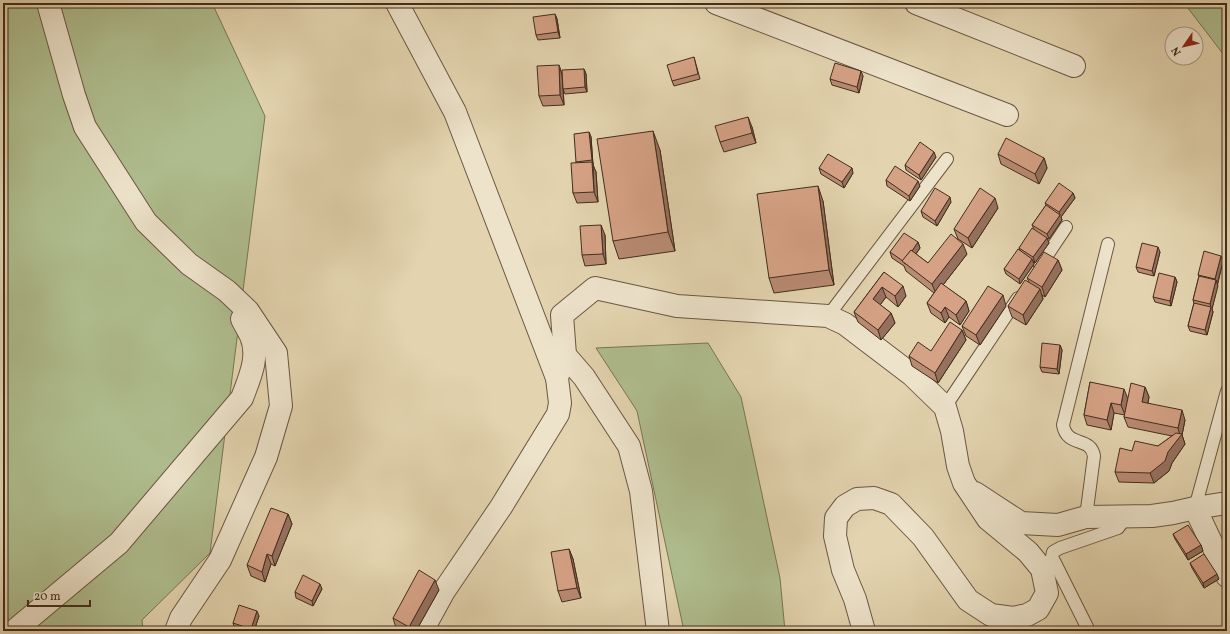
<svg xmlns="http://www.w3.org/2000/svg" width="1230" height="634" viewBox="0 0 1230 634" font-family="Vollkorn,serif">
	<rect width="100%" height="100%" fill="#e3d4af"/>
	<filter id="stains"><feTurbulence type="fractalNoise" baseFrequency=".005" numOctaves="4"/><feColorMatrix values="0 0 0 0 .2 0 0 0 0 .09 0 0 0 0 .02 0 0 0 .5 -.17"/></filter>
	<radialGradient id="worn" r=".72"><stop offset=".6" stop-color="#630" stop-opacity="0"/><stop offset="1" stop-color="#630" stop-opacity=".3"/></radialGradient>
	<g fill="#afbd8e" stroke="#797556">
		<path d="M3,3H212L265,116L210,553L142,620L143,631H3Z"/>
		<path d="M1184,3H1227V59Z"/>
		<path d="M708,343L741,397L780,578L785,631H684L637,411L596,348Z"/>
	</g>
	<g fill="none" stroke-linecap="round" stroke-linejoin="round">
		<defs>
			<g id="lane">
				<path d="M1040,266L1066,227"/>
				<path d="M828,316L947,159"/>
				<path d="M945,407L1018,298"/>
				<path d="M1195,508L1227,391"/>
				<path d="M1086,517L1094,456C1091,436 1067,448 1063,425L1108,244"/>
				<path d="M1089,631L1052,557L1053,552L1060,548L1118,528L1121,524L1120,517"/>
			</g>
			<g id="street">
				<path d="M48,3L74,95L85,127L146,222L189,264L227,291L248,311L276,353L281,406L266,457L220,560L181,618L176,631"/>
				<path d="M397,3L455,112L557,378"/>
				<path d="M716,3L1007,115"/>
				<path d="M916,3L1074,66"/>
				<path d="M565,355L584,377L629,446L641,491L658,631"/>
				<path d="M975,493L1021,523L1058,525L1086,517L1152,516L1173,513L1195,508L1227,503"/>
				<path d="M1195,508L1227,576"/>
				<path d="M14,631L119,543L242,398C249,379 260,357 251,336C248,330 245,325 242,319"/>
				<path d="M422,631L444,591L501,507L558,414L560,403L557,378L565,355L562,315L595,288L677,306L828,316L845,324L912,375L945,407L952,431L958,466L964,483L988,519L1028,552L1042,569L1047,593L1038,609L1027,615L1013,618L991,615L968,600L923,537L891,504L874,498L857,499L845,506L836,518L835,536L843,570L855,599L864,631"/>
			</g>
		</defs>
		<use href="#lane" stroke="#6b5742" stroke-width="14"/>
		<use href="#street" stroke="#6b5742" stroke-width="24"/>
		<use href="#lane" stroke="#ede3cb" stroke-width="12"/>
		<use href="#street" stroke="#ede3cb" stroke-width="22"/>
	</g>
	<g fill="#b88b73" stroke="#432d1d">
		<path d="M555,14L557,19L560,38L538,40L536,35Z"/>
		<path d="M694,57L700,79L674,86L672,81Z"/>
		<path d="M559,65L562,74L584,69L586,74L587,92L565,94L563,89V84L564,105L543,106L539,96Z"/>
		<path d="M863,76L859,93L832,85L830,79Z"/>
		<path d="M752,127L756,143L724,152L720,142Z"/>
		<path d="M589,132L591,137L593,165L596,172L598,202L577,203L573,193L576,162Z"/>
		<path d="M660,150L675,251L619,259L613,241Z"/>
		<path d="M998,154L1044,158L1047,168L1039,184L1001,164Z"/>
		<path d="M936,157L921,180L906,170L905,165Z"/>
		<path d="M819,168L853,173L844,188L821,174Z"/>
		<path d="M886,180L920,186L910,201L887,186Z"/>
		<path d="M1073,193L1075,198L1061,217L1062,220L1049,239H1047L1049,243L1035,263L1033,261L1034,264L1020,284L1006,274L1004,269L1020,251L1019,248L1034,229L1032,225L1046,205L1045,203Z"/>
		<path d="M823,201L834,285L774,293L769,278Z"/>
		<path d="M951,202L937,226L923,217L921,211Z"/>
		<path d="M998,208L972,248L958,239L954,229Z"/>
		<path d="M605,235L606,264L585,266L582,255Z"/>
		<path d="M918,242L920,248L916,254L928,263L967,254L943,285L966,301L969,311L960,325L949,317L945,323L931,313L927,303L934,293L906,271L904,266L892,258L890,252Z"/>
		<path d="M1160,252L1154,276L1138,272L1136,267Z"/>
		<path d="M1058,260L1062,270L1045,297L1042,295L1043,299L1026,325L1012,317L1008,306L1029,282L1027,278Z"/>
		<path d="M1223,261L1212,309L1213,312L1207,335L1190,331L1188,326L1194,303L1193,300L1199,276L1198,275Z"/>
		<path d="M884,272L906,296L898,307L886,297L880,305L891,313L895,323L881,340L858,322L854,312Z"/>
		<path d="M1175,277L1177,282L1171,306L1155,302L1153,297Z"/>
		<path d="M1006,306L980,345L966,336L962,326Z"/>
		<path d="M962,330L966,340L938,383L912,366L909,356L931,351Z"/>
		<path d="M1060,345L1062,350L1059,374L1042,372L1040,367Z"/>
		<path d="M1090,382L1128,399L1145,387L1149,397L1148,403L1185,420L1182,435L1185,444L1172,463L1169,471L1154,483L1119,482L1115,472L1132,451L1158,446L1172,436L1128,427L1124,417L1125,415L1114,413L1111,430L1087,425L1084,415Z"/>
		<path d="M288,514L292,524L275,566L271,564L265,582L251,576L247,565Z"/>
		<path d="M1173,534L1201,545L1203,551L1188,560L1175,539Z"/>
		<path d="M569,549L573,559L581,598L562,602L558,591Z"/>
		<path d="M1190,563L1219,579L1204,588L1192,568Z"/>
		<path d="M322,589L313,606L296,598L295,592Z"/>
		<path d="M439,590L416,631H402L396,628L393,618Z"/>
		<path d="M259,616L254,631H242L235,629L233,623Z"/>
	</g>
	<g fill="#96715e" stroke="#432d1d">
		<path d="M555,14L557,19L560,38L558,32Z"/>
		<path d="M559,65L562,75L564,105L560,95Z"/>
		<path d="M584,69L586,74L587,92L585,87Z"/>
		<path d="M861,71L863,76L859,93L857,87Z"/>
		<path d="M748,117L752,127L756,143L752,133Z"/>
		<path d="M653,131L660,150L675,251L668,232Z"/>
		<path d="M589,132L591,137L593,165L596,172L598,202L594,192L593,163L592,160Z"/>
		<path d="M934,152L936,157L921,180L919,175Z"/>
		<path d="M1044,158L1047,168L1039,184L1035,174Z"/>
		<path d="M852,168L853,173L844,188L842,182Z"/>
		<path d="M918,181L920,186L910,201L909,196Z"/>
		<path d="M818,186L823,201L834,285L829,270Z"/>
		<path d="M1073,193L1075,198L1061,217L1062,220L1049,239L1047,234L1060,215L1059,212Z"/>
		<path d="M950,197L951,202L937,226L935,221Z"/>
		<path d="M995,198L998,208L972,248L968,238Z"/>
		<path d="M601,225L605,235L606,264L603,254Z"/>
		<path d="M1047,238L1049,243L1035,263L1033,257Z"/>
		<path d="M918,242L920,248L908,265L904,263Z"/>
		<path d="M963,244L967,254L936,294L932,284Z"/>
		<path d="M1158,247L1160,252L1154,276L1152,271Z"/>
		<path d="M1221,256L1223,261L1217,285L1215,279Z"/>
		<path d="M1032,259L1034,264L1020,284L1019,279Z"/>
		<path d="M1058,260L1062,270L1045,297L1042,287Z"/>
		<path d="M1175,277L1177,282L1171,306L1170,301Z"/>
		<path d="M1216,280L1218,286L1212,309L1213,312L1207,335L1205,330L1211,307L1210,304Z"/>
		<path d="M903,286L906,296L898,307L895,296Z"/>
		<path d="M882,287L886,297L877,309L873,299Z"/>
		<path d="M1040,289L1043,299L1026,325L1023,315Z"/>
		<path d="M1003,295L1006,306L980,345L976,335Z"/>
		<path d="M966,301L969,311L960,325L956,315Z"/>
		<path d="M945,307L949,317L945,323L941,313Z"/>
		<path d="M891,313L895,323L881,340L878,330Z"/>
		<path d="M962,330L966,340L938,383L935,373Z"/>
		<path d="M1060,345L1062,350L1059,374L1057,369Z"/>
		<path d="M1145,387L1149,397L1146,412L1142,402Z"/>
		<path d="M1124,389L1128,399L1125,415L1121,405Z"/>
		<path d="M1111,403L1114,413L1111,430L1107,420Z"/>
		<path d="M1182,410L1185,420L1182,435L1185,444L1172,463L1169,471L1154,483L1150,473L1168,452L1180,436L1178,428Z"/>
		<path d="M288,514L292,524L275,566L272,556Z"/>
		<path d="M1201,545L1203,551L1188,560L1186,554Z"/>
		<path d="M569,549L573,559L581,598L577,588Z"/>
		<path d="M267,554L271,564L265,582L262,572Z"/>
		<path d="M1217,574L1219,579L1204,588L1203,583Z"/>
		<path d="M435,580L439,590L416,631H410L409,627Z"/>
		<path d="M320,584L322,589L313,606L312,601Z"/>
		<path d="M257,611L259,616L254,631H252L251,629Z"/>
	</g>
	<g fill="#d6a286" stroke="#432d1d">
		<path d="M555,14L558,32L536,35L533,17Z"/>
		<path d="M694,57L698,74L672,81L667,65Z"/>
		<path d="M835,63L861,71L857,87L830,79Z"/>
		<path d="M559,65L560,95L539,96L537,66Z"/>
		<path d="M584,69L585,87L563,89L562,70Z"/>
		<path d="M748,117L752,133L720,142L715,126Z"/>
		<path d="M653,131L668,232L613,241L597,139Z"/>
		<path d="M589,132L592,160L576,162L574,134Z"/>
		<path d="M1006,138L1044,158L1035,174L998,154Z"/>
		<path d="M920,142L934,152L919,175L905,165Z"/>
		<path d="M828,154L852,168L842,182L819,168Z"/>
		<path d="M592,162L594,192L573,193L571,163Z"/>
		<path d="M895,166L918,181L909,196L886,180Z"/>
		<path d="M1059,183L1073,193L1059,212L1045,203Z"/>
		<path d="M818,186L829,270L769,278L757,194Z"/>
		<path d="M935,188L950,197L935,221L921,211Z"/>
		<path d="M980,188L995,198L968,238L954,229Z"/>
		<path d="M1046,205L1060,215L1047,234L1032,225Z"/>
		<path d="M601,225L603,254L582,255L580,226Z"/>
		<path d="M1032,228L1047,238L1033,257L1019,248Z"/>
		<path d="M904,233L918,242L912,251L911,250L903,261L890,252Z"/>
		<path d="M951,234L963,244L932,284L902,261L911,250L928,263Z"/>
		<path d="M1142,243L1158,247L1152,271L1136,267Z"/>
		<path d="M1018,249L1032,259L1019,279L1004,269Z"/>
		<path d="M1204,251L1221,256L1215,279L1198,275Z"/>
		<path d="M1044,252L1058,260L1042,287L1027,278Z"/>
		<path d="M884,272L903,286L895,296L882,287L873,299L891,313L878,330L854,312Z"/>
		<path d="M1159,273L1175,277L1170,301L1153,297Z"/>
		<path d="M1199,276L1216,280L1210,304L1193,300Z"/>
		<path d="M1025,280L1040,289L1023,315L1008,306Z"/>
		<path d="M941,283L966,301L956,315L945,307L941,313L927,303Z"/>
		<path d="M988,286L1003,295L976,335L962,326Z"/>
		<path d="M1194,303L1211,307L1205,330L1188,326Z"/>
		<path d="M950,322L962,330L935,373L909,356L918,342L931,351Z"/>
		<path d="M1042,343L1060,345L1057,369L1040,367Z"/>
		<path d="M1090,382L1124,389L1121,405L1111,403L1107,420L1084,415Z"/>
		<path d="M1131,383L1145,387L1142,402L1182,410L1178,428L1124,417Z"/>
		<path d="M1176,433L1182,434L1168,452L1165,461L1150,473L1115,472L1120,448L1132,451L1135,441L1158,446Z"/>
		<path d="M271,508L288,514L272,556L267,554L262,572L247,565Z"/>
		<path d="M1188,525L1201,545L1186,554L1173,534Z"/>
		<path d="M569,549L577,588L558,591L551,552Z"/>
		<path d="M1204,554L1217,574L1203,583L1190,563Z"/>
		<path d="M419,570L435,580L409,627L393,618Z"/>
		<path d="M303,575L320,584L312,601L295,592Z"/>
		<path d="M239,605L257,611L251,629L233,623Z"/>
	</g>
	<rect width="1230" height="634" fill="none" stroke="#e3d4af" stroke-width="16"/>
	<rect x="4" y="4" width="1222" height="626" fill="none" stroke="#432d1d" stroke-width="2"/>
	<rect x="8" y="8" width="1214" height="618" fill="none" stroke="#432d1d"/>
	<g transform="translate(1184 46) rotate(236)"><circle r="19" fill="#ede3cb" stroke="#a99a85"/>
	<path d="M0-3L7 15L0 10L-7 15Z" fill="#8f2418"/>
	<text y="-6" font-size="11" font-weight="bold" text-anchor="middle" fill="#432d1d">N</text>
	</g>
	<path d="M28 600v6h62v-6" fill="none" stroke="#432d1d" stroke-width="2"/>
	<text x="34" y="600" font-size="12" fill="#432d1d" stroke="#ede3cb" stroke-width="3" paint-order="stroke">20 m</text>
	<rect width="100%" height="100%" filter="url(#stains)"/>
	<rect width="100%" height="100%" fill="url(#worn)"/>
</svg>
